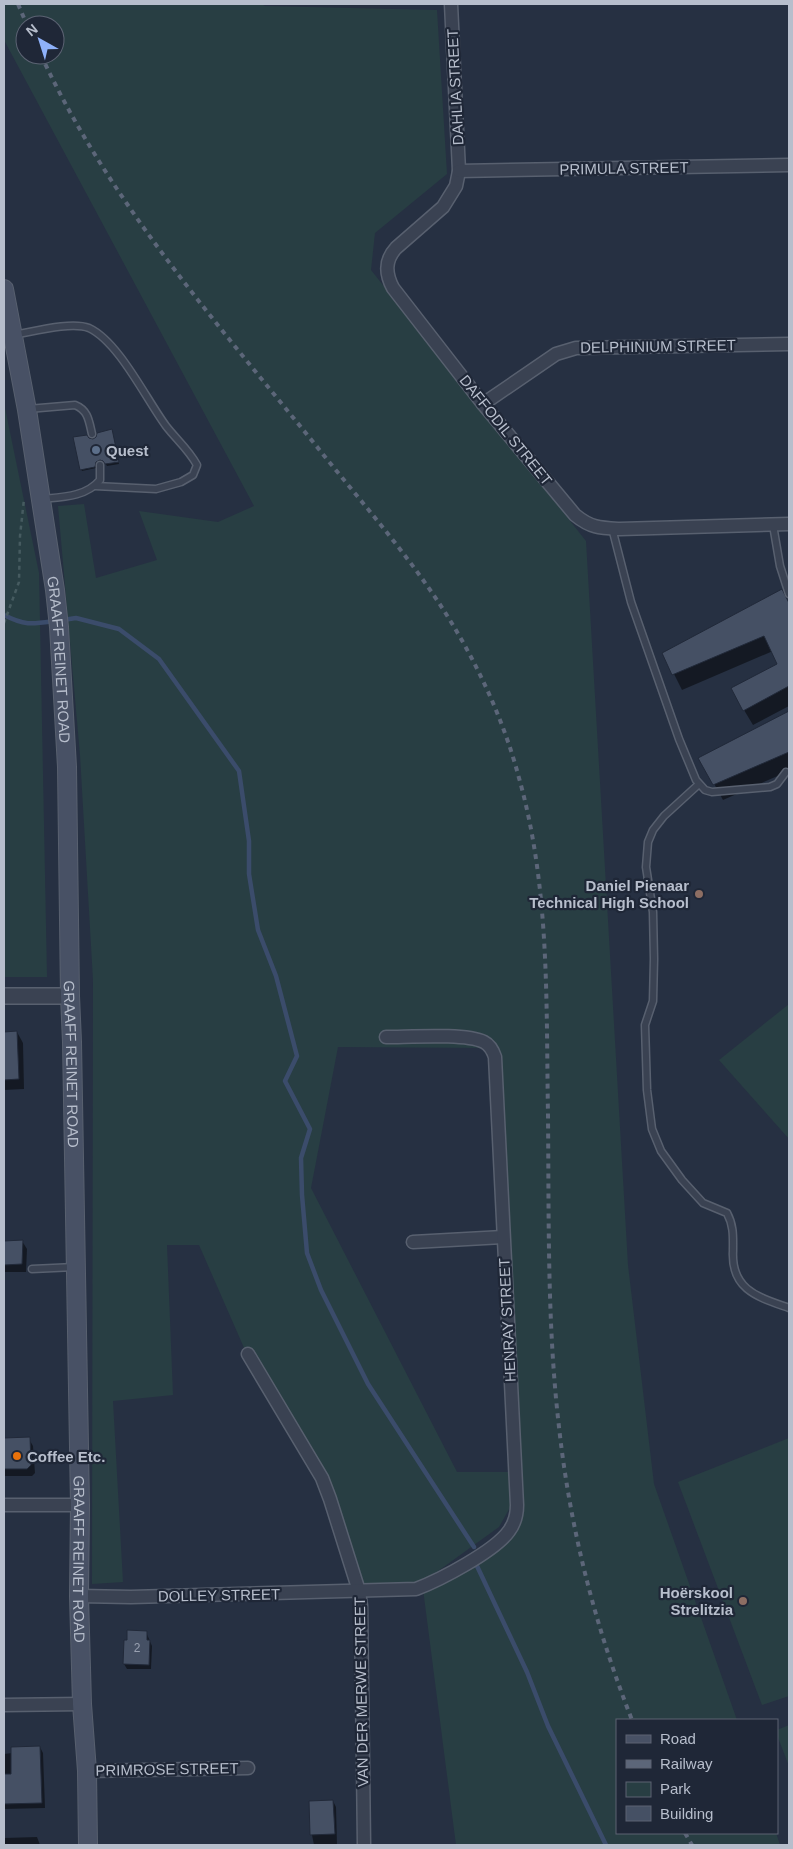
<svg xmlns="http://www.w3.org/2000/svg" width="793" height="1849" viewBox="0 0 793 1849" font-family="Helvetica,sans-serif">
	<rect width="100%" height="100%" fill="#263042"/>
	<g fill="#283e43" fill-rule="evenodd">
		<path d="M4,4H261L265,6L437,10L447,174L375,233L371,270L586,541L628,1265L654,1484L737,1720H617V1833H776L780,1845H456L423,1589L503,1532L519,1505L494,1048L338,1047L311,1188L457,1472H510L512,1504L499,1527L420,1584L362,1585L342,1529L245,1350L199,1245H167L173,1395L113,1401L123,1582L92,1584L93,980L80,755L58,506L84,504L96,578L157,560L139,511L218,522L254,506L4,40ZM25,25H55V55H25Z"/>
		<path d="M4,403L39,573L47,977H4Z"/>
		<path d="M789,1004V1139L719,1060Z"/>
		<path d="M789,1438V1696L762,1705L678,1482Z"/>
		<path d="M789,1725V1766L777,1735V1730Z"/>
	</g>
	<g fill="#0007">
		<path d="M112,433L119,464L107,466L105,463L101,462L97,464L96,468L82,471L81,469L88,439L93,440Z"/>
		<path d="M781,590L789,604V706L753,725L744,710L779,665L773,651L682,690L664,654Z"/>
		<path d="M789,713V771L723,800L700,758Z"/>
		<path d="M17,1032L23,1043L24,1089L4,1090V1033Z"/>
		<path d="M22,1241L27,1249L26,1272H4V1242Z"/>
		<path d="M29,1439L33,1446L35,1473L32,1476H4V1486V1440Z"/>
		<path d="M146,1632L152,1646L151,1669H127L124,1664Z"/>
		<path d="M40,1747L43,1753L45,1808L4,1809V1754L12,1753Z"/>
		<path d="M333,1801L336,1807L337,1845H314L312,1835Z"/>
		<path d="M37,1837L40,1845H4V1838Z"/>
	</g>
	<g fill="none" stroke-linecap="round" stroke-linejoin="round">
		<g stroke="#3b4c6b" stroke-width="4.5">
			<path d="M4,615C25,626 33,624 55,621"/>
			<path d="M63,620L76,618L119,629L159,659L239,771L249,841V874L258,930L276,976L297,1056L285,1081L310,1129L301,1158L302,1195L307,1253L321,1290L368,1384L474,1547"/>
			<path d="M477,1566L527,1672L548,1726L606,1845"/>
		</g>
	</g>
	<g fill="#455064" stroke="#212939">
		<path d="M112,429L119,462L105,464L103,461L100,460L96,462L95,467L80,470L73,437L87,435L89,438L93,439L96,437L97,433Z"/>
		<path d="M782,589L789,603V686L743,711L731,688L777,664L764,636L672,675L662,653Z"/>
		<path d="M789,711V752L713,785L698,758Z"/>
		<path d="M17,1031L19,1079L4,1080V1032Z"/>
		<path d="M23,1240L22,1264L4,1265V1241Z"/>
		<path d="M30,1437L31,1465L27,1469H4V1438Z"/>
		<path d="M127,1630L147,1631V1640H150L149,1665L123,1664L124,1640H127Z"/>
		<path d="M40,1746L42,1803L4,1804V1774H11V1747Z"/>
		<path d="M333,1800L335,1834L310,1835L309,1801Z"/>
	</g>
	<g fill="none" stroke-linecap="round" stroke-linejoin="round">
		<defs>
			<g id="service">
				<path d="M13,335C32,332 71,321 89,328C119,342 146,399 166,426C176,439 189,450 197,465L193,475L181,482L156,489L95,486"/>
				<path d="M28,409L75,405C88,410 89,421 92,434"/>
				<path d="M41,499C62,497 86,497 100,480V465"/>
				<path d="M773,525L780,566L789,594"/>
				<path d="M612,528L631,602L679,739L696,780L705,790L712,792L770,787L777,784L786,772"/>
				<path d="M699,784L664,816L653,830L648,842L646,867L653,912L654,959L653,1001L645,1025L647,1090L652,1129L661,1151L682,1180L703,1203L727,1213C734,1226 733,1237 733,1251C731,1290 758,1297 789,1308"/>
				<path d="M32,1269L75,1267"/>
			</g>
			<g id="minor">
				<path d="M451,4L459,171L456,186L443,207L396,248C385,260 385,273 393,288L483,404L575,515C591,528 600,528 620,529L789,524"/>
				<path d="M459,171L789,165"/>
				<path d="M483,404L556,354L576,348L789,344"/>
				<path d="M413,1242L503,1237"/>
				<path d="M248,1354L322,1478L330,1499L359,1591L361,1606L364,1845"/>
				<path d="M4,1505H80"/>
				<path d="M79,1596L131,1597L416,1589C440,1580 495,1551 509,1531C515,1523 517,1515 517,1505L495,1057C493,1051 490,1045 484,1042C465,1033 409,1037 386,1037"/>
				<path d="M4,1705L82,1704"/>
				<path d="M87,1771L248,1768"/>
			</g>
			<path id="tertiary" d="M4,996H70"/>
			<g id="secondary">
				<path id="s1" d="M4,289L27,410L55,590L59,627L67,767L70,996L72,1042L80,1505L79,1596L82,1704L87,1771L88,1845"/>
			</g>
		</defs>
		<use href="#service" stroke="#58606f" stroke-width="9"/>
		<use href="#minor" stroke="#58606f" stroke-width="15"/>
		<use href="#tertiary" stroke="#58606f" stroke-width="18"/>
		<use href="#secondary" stroke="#58606f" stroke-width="20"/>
		<path stroke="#465b60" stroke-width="2.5" stroke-dasharray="4 4" stroke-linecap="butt" d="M4,623L19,582L20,536L24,499"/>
		<use href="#service" stroke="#3a4252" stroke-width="6"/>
		<use href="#minor" stroke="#3a4252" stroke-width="12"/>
		<use href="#tertiary" stroke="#3a4252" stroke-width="15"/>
		<use href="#secondary" stroke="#485165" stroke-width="18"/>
		<g stroke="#5c6679" stroke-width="4" stroke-dasharray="5 5" stroke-linecap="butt">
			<path d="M18,4L27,25"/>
			<path d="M41,55C111,206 223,330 326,458C365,506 405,552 439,603C474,656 503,717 519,778C550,888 546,1002 548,1115C549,1219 547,1324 559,1427C570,1528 595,1626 632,1720"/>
			<path d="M685,1833L692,1845"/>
		</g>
	</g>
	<circle fill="#5c6f8a" stroke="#1f2737" stroke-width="2" cx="96" cy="450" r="5"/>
	<g fill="#8d6e63" stroke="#1f2737" stroke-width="2">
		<circle cx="699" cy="894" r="5"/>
		<circle cx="743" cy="1601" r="5"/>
	</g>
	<circle fill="#e8710a" stroke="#1f2737" stroke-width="2" cx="17" cy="1456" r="5"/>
	<g text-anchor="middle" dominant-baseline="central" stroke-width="4.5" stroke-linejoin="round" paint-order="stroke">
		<g font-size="12" fill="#9aa2b2">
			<text x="137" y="1648">2</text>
		</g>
		<g font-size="15" fill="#b7becc" stroke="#1f2737">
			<text transform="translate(455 87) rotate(-93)">DAHLIA STREET</text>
			<text transform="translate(624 168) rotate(-1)">PRIMULA STREET</text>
			<text transform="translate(658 346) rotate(-1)">DELPHINIUM STREET</text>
			<text transform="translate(506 430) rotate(51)">DAFFODIL STREET</text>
			<text stroke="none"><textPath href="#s1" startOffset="375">GRAAFF REINET ROAD</textPath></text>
			<text stroke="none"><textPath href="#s1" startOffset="780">GRAAFF REINET ROAD</textPath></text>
			<text transform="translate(507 1320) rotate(-93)">HENRAY STREET</text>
			<text stroke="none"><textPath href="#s1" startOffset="1275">GRAAFF REINET ROAD</textPath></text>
			<text transform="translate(219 1595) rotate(-1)">DOLLEY STREET</text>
			<text transform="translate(361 1692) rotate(-91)">VAN DER MERWE STREET</text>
			<text transform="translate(167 1769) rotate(-1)">PRIMROSE STREET</text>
		</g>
		<g font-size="15" font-weight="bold" fill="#b7becc" stroke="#1f2737" text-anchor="start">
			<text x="106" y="450">Quest</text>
			<text x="689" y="885" text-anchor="end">Daniel Pienaar<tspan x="689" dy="17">Technical High School</tspan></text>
			<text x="27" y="1456">Coffee Etc.</text>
			<text x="733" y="1592" text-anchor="end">Hoërskool<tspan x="733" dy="17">Strelitzia</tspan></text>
		</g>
	</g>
	<rect width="793" height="1849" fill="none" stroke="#b7becc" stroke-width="10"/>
	<rect x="616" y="1719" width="162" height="115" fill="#1f2737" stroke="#5c6373"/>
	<rect x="626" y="1735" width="25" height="8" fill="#485165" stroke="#5c6373"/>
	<text x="660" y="1744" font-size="15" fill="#b7becc">Road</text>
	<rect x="626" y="1760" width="25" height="8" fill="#5c6679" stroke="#5c6373"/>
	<text x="660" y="1769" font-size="15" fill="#b7becc">Railway</text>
	<rect x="626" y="1782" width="25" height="15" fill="#283e43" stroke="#5c6373"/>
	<text x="660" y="1794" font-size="15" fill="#b7becc">Park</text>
	<rect x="626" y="1806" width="25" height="15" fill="#455064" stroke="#5c6373"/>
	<text x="660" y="1819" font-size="15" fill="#b7becc">Building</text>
	<g transform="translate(40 40) rotate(321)"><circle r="24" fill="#1f2737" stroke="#5c6373"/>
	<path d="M0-4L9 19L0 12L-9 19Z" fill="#8eb1fa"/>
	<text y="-8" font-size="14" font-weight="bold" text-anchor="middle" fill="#b7becc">N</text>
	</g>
</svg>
